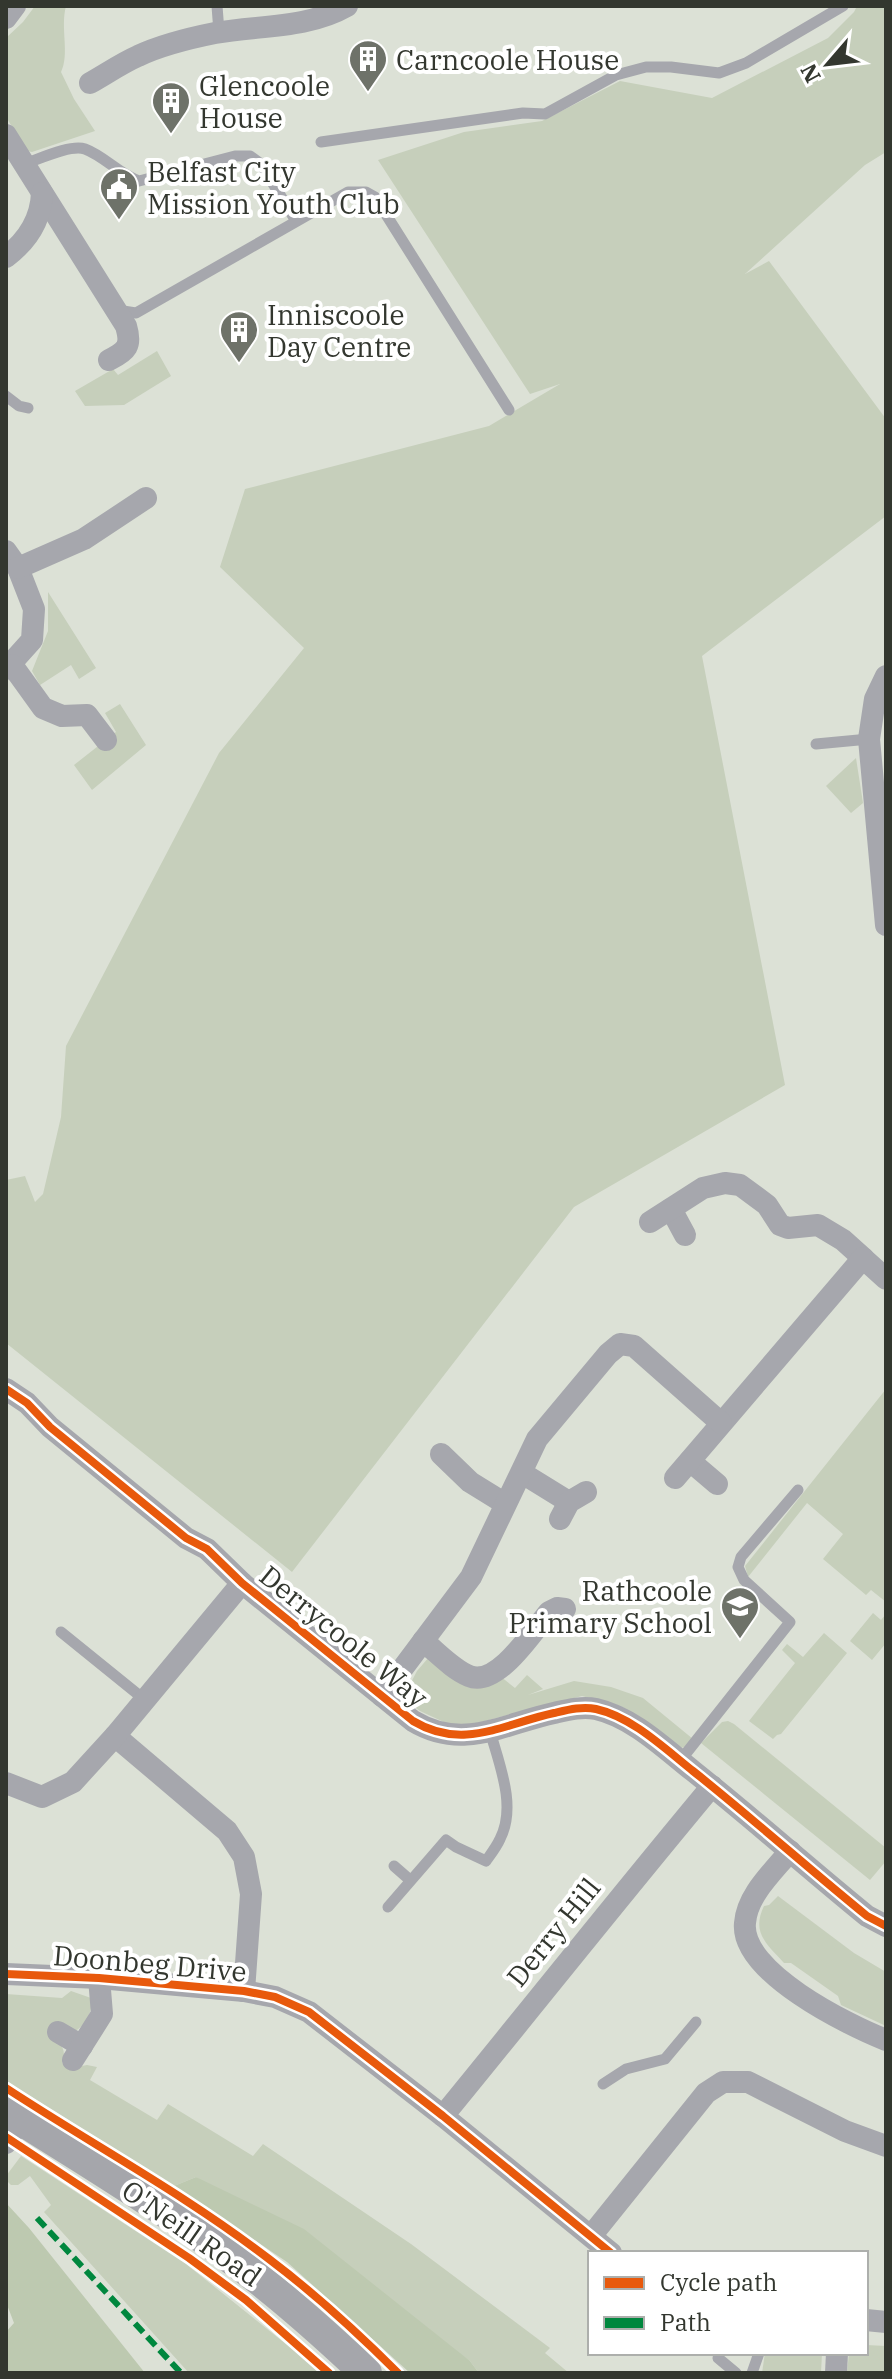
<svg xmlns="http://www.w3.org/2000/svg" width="892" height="2379" viewBox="0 0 892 2379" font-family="'IBM Plex Serif',serif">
	<rect width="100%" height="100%" fill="#dce1d6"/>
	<g fill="#c6cfbb">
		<path d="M35,6H66C60,28 70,54 61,72L74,99L95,131L32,152L27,151L6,117V38L23,22Z"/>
		<path d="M857,6H886V152L865,165L745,274L769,261L886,419V516L702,656L785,1085L574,1207L292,1572L6,1343V1180L25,1176L35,1202L43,1194L61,1117L66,1046L219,753L304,648L220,567L245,489L489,426L560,384L530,394L378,160L464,132L542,121L620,81L712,98L828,38L854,12Z"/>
		<path d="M157,351L171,376L124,405L85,406L75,391L113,369L118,375Z"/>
		<path d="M48,592L96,668L79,679L71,665L40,685L32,671L48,631Z"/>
		<path d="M120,704L146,745L92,790L74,765L116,732L105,713Z"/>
		<path d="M856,758L863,803L851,813L826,786Z"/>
		<path d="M886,1389V1602L871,1590L866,1595L823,1559L843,1534L807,1503L748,1577L745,1566Z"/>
		<path d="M873,1613L881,1620L886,1614V1643L872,1660L850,1641Z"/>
		<path d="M824,1633L847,1653L781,1734L777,1735L773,1739L749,1721L795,1663L782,1650L787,1644L803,1657Z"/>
		<path d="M429,1657L500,1676L515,1688L527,1675L543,1689L528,1695L574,1681L611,1687L643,1698L693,1739L687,1747L679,1748L651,1725L621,1706L582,1696L473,1724H448L420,1711L409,1703L405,1694L406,1688H408L417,1671Z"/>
		<path d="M728,1721L734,1724L886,1848V1861L870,1880L701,1743L722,1722Z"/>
		<path d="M778,1896L854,1953L886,1972V2026L841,2005L838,1996L791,1963H784C767,1944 751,1933 764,1906L769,1905Z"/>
		<path d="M71,1991L91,1998C93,2011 87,2023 77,2030H69L55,2022L47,2034C59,2043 68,2047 62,2063L71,2068L87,2065L97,2067L90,2080L157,2120L168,2104L253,2156L263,2144L411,2244L550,2348L545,2353L569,2373H479L470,2361L196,2177L174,2186L6,2081V1994L62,1998Z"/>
		<path d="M21,2156L186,2264L322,2373H189L44,2212L51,2205L30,2176L18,2185H11L6,2180V2176Z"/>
		<path d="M866,2345L886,2346V2373H847L849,2353H866Z"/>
		<path d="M765,2353H822L821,2373H762Z"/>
	</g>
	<g fill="#bdc9b0">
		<path d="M196,2177L304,2229L470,2361L479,2373H410L287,2262L174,2186Z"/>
		<path d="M6,2203L29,2228L145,2373H6V2332L14,2323L6,2302Z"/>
	</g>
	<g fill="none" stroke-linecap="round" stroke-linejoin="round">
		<g stroke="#a6a7ad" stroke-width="11">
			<path d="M217,6L219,32"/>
			<path d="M321,142L523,113L545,114L616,75L646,67H671L719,73L746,63L843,6"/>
			<path d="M24,164C39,159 71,144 85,149C104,156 119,174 139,181L235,156H250L261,164L296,221"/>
			<path d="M118,307L123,311L136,313L348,192H366L375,197L509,410"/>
			<path d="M6,396L19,406L28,408"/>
			<path d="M816,744L869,739"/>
			<path d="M61,1632L145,1700"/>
			<path d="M680,1761L790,1622L744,1580L738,1567L741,1557L798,1490"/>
			<path d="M394,1866L410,1880"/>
			<path d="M388,1907L446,1840L456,1847L486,1861C491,1854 497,1846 500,1839C517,1806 499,1764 490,1731"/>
			<path d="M603,2084L626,2069L665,2059L696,2022"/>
			<path d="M718,2358L736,2373"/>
			<path d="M752,2373L759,2353"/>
		</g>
		<g stroke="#a6a7ad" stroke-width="22">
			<path d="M6,18L15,6"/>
			<path d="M90,83C106,74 122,63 138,56C161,45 190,38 215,33C258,25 307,29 347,6"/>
			<path d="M6,135L126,326C132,346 127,351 109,360"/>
			<path d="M6,257C27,241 41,220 42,193"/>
			<path d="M6,551L18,568L34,609L32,640L6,669"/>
			<path d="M18,568L84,539L146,498"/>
			<path d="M12,665L43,708L62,716L87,715L106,740"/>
			<path d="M886,676L875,699L869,739L886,925"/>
			<path d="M671,1209L685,1235"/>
			<path d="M650,1222L703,1188L725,1183L740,1185L767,1205L780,1225L788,1228L818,1225L843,1240L863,1258"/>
			<path d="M6,1389L27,1403L50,1427L186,1538L207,1549L242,1583L413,1721C463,1751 503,1724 554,1713C567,1710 582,1706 596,1709C632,1717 664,1748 693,1771C752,1818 808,1868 867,1916L886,1926"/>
			<path d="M441,1454L470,1482L504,1503"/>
			<path d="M690,1461L717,1484"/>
			<path d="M522,1473L569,1502"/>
			<path d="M675,1478L863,1258L886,1279"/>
			<path d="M560,1519L569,1502L586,1492"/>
			<path d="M423,1641C437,1652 452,1669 469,1676C497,1688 533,1631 549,1612L557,1608L565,1609"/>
			<path d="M382,1696L471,1577L537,1439L608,1354L620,1344L634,1346L721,1423"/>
			<path d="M115,1736L227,1831L244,1857L251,1894L244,1991"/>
			<path d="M6,1783L42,1797L73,1782L115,1736L242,1583"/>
			<path d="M790,1851C773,1872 747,1895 745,1923C740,1972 848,2025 886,2040"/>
			<path d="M6,1974L99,1978L244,1991L275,1997L309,2012L443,2116L611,2253"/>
			<path d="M58,2032L82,2046"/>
			<path d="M73,2060L102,2014L99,1978"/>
			<path d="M443,2116C533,2006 621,1895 712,1786"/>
			<path d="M6,2143L21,2119"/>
			<path d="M591,2236L706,2093L723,2082H748L845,2131L886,2146"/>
			<path d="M866,2320L886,2322"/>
			<path d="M836,2373L837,2353"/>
		</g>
		<path stroke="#a5a6ab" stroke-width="32" d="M6,2110C89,2162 173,2213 251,2273C291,2304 329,2338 366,2373"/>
		<path stroke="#00873e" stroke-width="6" stroke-dasharray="12 6" stroke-linecap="butt" d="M37,2218L181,2373"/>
		<defs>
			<g id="cycleway">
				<path d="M6,1389L27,1403L50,1427L186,1538L207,1549L242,1583L413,1721C463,1751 503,1724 554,1713C567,1710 582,1706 596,1709C632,1717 664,1748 693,1771C752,1818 808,1868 867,1916L886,1926"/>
				<path d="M6,1974L99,1978L244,1991L275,1997L309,2012L443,2116L611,2253"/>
				<path d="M6,2088C93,2145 186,2195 269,2259C314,2293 358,2333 398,2373"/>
				<path d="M6,2137L189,2258L246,2300L329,2373"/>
			</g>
		</defs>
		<use href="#cycleway" stroke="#fff" stroke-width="13"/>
		<use href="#cycleway" stroke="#e8590c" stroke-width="8"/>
	</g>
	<defs>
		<symbol id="building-pin" viewBox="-11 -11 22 30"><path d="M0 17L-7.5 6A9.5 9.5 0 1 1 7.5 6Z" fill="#6e7269" stroke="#fff"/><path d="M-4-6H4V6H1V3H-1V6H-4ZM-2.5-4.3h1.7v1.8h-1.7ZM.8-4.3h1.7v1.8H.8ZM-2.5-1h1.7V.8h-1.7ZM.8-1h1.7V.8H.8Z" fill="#fff"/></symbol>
		<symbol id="civic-pin" viewBox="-11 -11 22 30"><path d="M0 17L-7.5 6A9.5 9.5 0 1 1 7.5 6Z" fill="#6e7269" stroke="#fff"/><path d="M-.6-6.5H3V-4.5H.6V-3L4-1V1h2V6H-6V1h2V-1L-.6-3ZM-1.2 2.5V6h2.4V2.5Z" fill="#fff"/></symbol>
		<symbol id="school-pin" viewBox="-11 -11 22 30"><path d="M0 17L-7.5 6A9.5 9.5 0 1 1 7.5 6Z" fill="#6e7269" stroke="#fff"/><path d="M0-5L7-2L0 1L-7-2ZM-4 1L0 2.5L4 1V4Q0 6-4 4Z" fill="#fff"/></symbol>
	</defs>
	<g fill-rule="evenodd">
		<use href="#building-pin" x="346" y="37" width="44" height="60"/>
		<use href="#building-pin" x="149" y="79" width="44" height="60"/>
		<use href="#civic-pin" x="97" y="165" width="44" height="60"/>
		<use href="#building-pin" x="217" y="308" width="44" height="60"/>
		<use href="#school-pin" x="718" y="1584" width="44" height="60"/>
	</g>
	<g text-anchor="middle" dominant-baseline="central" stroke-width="8" stroke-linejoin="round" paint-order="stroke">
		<g font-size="28" fill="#33372f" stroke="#fff" text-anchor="start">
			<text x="396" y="59">Carncoole House</text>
			<text x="199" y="85">Glencoole<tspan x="199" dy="32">House</tspan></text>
			<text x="147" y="171">Belfast City<tspan x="147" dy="32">Mission Youth Club</tspan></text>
			<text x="267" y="314">Inniscoole<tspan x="267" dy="32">Day Centre</tspan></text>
			<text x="712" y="1590" text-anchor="end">Rathcoole<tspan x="712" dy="32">Primary School</tspan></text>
		</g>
		<g font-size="28" fill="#33372f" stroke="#fff">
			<text transform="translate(344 1636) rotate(39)">Derrycoole Way</text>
			<text transform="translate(553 1932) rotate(-51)">Derry Hill</text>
			<text transform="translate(150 1963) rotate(5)">Doonbeg Drive</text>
			<text transform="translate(192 2233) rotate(35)">O'Neill Road</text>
		</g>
	</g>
	<rect width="892" height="2379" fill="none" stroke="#33372f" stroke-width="16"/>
	<rect x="588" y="2251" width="280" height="104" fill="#ffffff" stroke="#adafac" stroke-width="2"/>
	<rect x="604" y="2277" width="40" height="12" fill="#e8590c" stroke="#adafac" stroke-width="2"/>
	<text x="660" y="2291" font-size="24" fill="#33372f">Cycle path</text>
	<rect x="604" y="2317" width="40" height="12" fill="#00873e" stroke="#adafac" stroke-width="2"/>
	<text x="660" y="2331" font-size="24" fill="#33372f">Path</text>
	<g transform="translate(828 64) rotate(242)" stroke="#ffffff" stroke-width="6" paint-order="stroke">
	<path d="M0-6L14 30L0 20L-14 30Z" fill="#33372f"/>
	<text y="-12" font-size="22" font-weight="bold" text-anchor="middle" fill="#33372f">N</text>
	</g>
</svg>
